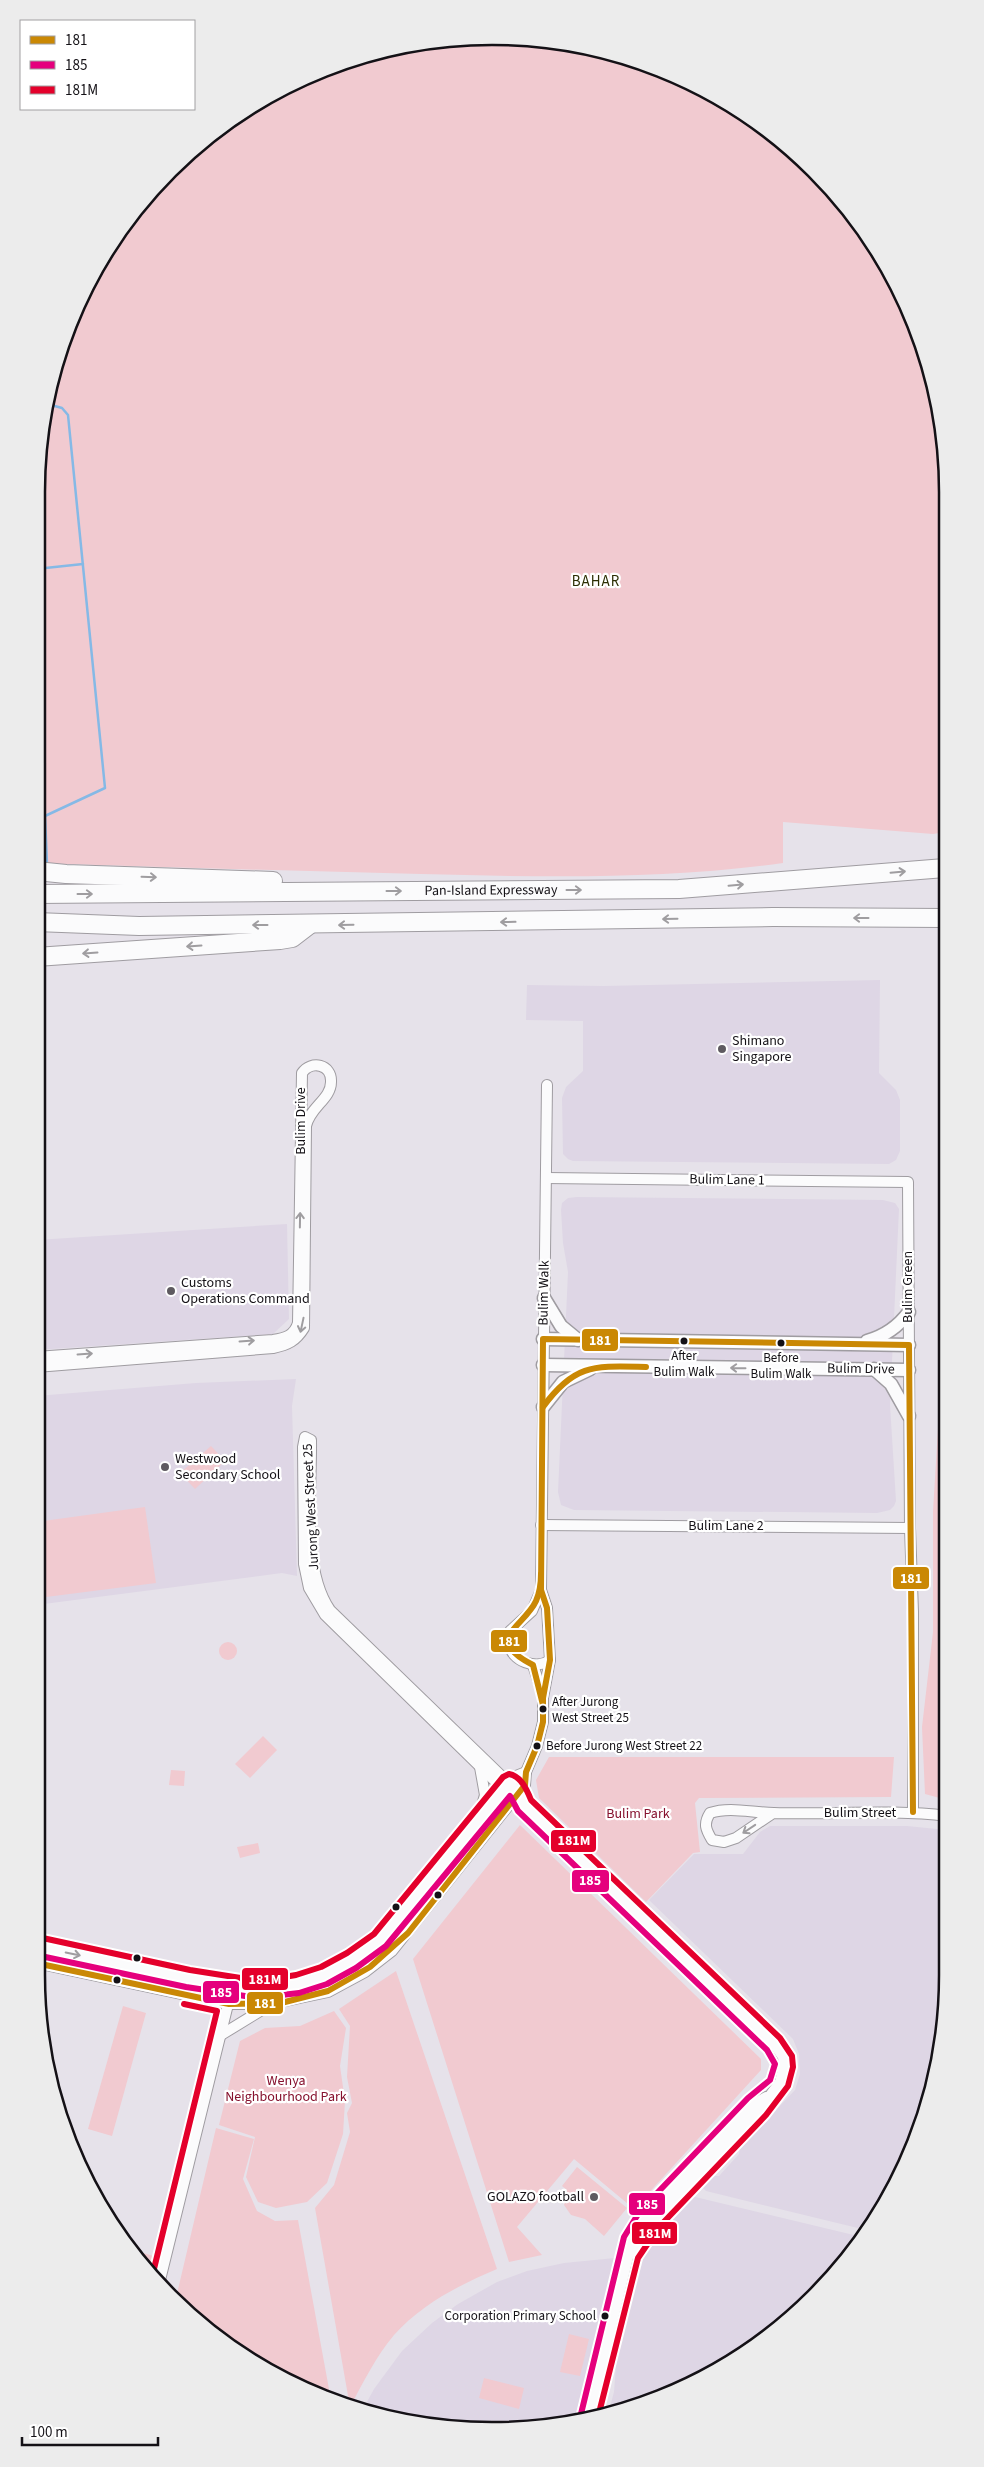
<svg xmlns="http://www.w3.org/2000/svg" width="984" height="2467" viewBox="0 0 984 2467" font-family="'Source Sans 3',sans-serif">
	<rect width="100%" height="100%" fill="#e6e2ea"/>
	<g fill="#ded6e5">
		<path d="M880,980L879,1073L896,1090L900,1100V1151L896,1160L889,1164L573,1161L568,1159L563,1154L562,1098L566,1087L583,1071V1021L526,1020L527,985L604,986Z"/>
		<path d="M577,1197L883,1200L895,1203L899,1209L890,1405L896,1501L894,1506L890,1510L877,1513L574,1510L561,1505L558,1492L568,1272L563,1243L561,1210L562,1203L568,1198Z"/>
		<path d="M287,1224L289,1319L273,1334L36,1350V1240Z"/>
		<path d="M296,1379L292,1406L297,1576L282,1573L36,1605V1396L196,1383Z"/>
		<path d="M770,1826H907L947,1830L948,1975L924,2121L866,2230L706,2191L702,2187L713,2176H719L739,2154L740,2148L795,2090L800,2074L799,2054L793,2039L649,1900L694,1854H743L760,1832Z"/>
		<path d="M691,2196L862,2237L853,2253L745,2354L667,2396L608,2414L614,2392L616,2366L645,2252L656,2232Z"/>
		<path d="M615,2258L574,2422L432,2427L362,2411L374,2389L402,2351L432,2323L458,2304L497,2282L527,2271L564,2263Z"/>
	</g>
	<g fill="#f1cad0">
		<path d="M462,37L551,40L638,60L745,113L835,192L913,317L944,432L945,832L933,834L783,822V863C663,880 542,877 421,874C293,871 165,867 36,863V492L60,346L97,264L149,192L214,131L290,83L374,52Z"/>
		<path d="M946,1398L947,1800L925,1794L922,1727L933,1632V1511L939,1412Z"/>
		<path d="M211,1446L225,1461L195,1489L180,1473Z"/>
		<path d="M145,1507L156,1583L38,1598L36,1522Z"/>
		<circle cx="228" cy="1651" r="9"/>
		<path d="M263,1736L277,1750L250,1778L235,1764Z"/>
		<path d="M549,1757H894L891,1797L699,1798L695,1803L700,1852L693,1853L646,1902L539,1798L536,1780Z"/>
		<path d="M171,1770L185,1771L184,1786L169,1785Z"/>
		<path d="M520,1825L761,2059V2070L634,2209L574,2159L517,2227L542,2255L509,2262L413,1959Z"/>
		<path d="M258,1843L260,1853L240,1858L237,1847Z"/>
		<path d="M396,1971L497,2269C459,2285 422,2304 394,2335C376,2356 363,2383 350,2407L315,2208L334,2185L350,2132L347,2113L352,2103L347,2077L350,2026L339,2009Z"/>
		<path d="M123,2006L146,2013L112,2136L88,2129Z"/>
		<path d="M334,2011L346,2028L340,2066L345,2101L343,2134L327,2183L307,2202L276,2208L258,2202L246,2177L255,2137L219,2125L240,2041L265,2028L300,2026Z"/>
		<path d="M216,2128L254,2139L243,2179L257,2211L275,2221L298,2220L331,2400L264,2370L176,2298Z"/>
		<path d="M577,2167L627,2208L604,2236L585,2219L571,2215L564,2205L567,2190L562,2186Z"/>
		<path d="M131,2249L153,2256L149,2275Z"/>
		<path d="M569,2334L589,2339L580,2376L560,2372Z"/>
		<path d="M484,2378L524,2388L519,2409L479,2398Z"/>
	</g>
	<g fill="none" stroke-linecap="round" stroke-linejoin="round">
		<g stroke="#85b9e6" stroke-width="2.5">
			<path d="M36,569L83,564"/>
			<path d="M47,864L45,816L105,788L68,415L62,408L51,405"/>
		</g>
		<defs>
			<g id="minor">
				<path d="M546,1178L908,1182L910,1528L913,1612V1812"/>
				<path d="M36,1357L273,1340C285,1338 294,1336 298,1323L302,1073C311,1060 332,1064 331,1082C331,1099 310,1107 306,1126L304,1328C296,1341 288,1345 273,1348L36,1367"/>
				<path d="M541,1525L910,1528"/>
				<path d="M541,1590L532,1611L510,1631C510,1634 508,1639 509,1643C511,1662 537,1670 550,1660"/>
				<path d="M533,1665L543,1695"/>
				<path d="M524,1805L519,1793L330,1610C301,1568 312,1490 311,1440L305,1437L303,1447L304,1564L309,1588L325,1615L504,1790L514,1800L524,1805L774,2044L783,2057L784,2066L780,2082L760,2109L652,2221L630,2254"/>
				<path d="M773,1813L736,1838L724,1842L712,1840C706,1830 703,1824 710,1813C730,1806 753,1813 774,1813C832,1815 890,1809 947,1816"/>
				<path d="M479,1816L485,1795L480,1767"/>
				<path d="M36,1946C76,1954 116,1962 155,1971C248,1992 300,2005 380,1940L516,1776L526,1772"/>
				<path d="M36,1963L228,2004H271L328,1992L365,1972L392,1951L525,1785L526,1772L537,1746L543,1722V1698L550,1660L547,1608L541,1590L547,1085"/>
				<path d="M221,2035L270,2005"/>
				<path d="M159,2284L232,1988"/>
				<path d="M588,2420L632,2241L646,2217L754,2104L766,2097"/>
			</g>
			<g id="tertiary">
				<path d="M544,1298L561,1326L578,1340"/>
				<path d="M543,1339L909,1345"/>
				<path d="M867,1341C885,1336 898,1327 909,1312"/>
				<path d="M543,1365L909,1370"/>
				<path d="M874,1369L891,1384L909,1416"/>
				<path d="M543,1407L563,1382L590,1369"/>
			</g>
			<path id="primary" d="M36,1946H37"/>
			<g id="motorway">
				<path d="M36,871L66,874L273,881"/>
				<path id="s1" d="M36,894L679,889L945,868"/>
				<path d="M36,922L139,926L773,917L945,918"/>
				<path d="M36,957L280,940L292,938L309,925"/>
			</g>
		</defs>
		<use href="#minor" stroke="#9f9ca1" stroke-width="12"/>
		<use href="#tertiary" stroke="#9f9ca1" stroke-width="15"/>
		<use href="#primary" stroke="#9f9ca1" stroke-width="18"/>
		<use href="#motorway" stroke="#9f9ca1" stroke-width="20"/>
		<use href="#minor" stroke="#fbfbfc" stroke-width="10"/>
		<use href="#tertiary" stroke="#fbfbfc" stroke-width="12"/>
		<use href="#primary" stroke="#fbfbfc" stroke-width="15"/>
		<use href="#motorway" stroke="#fbfbfc" stroke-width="18"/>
		<defs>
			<g id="bus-1">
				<path d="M543,1407C575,1363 595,1366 646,1367"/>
				<path d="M541,1574C541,1583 540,1592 536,1601C524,1627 482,1639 533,1665L543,1705"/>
				<path d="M36,1963L229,2004L281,2003L328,1991L370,1967L408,1933L525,1785L526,1772L537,1746L543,1722V1698L550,1660L547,1608L541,1590L543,1339L909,1345L913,1812"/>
			</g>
			<path id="bus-2" d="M36,1955L186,1987L245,1996H273L299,1993L327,1984L356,1968L386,1946L510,1796L518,1811L767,2050L775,2064L770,2080L748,2098L640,2211L624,2237L580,2418"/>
			<g id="bus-3">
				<path d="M38,1937L190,1970L247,1979H272L296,1975L321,1967L347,1953L374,1934L503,1777L509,1774C521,1776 527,1790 531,1800L780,2038L792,2056L793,2067L788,2086L766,2115L659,2227L638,2258L598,2417"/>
				<path d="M152,2277L217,2011L184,2004"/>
			</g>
		</defs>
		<use href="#bus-1" stroke="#fff" stroke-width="10"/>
		<use href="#bus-2" stroke="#fff" stroke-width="10"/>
		<use href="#bus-3" stroke="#fff" stroke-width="10"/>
		<use href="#bus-1" stroke="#ca8804" stroke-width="6"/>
		<use href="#bus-2" stroke="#e5007d" stroke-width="6"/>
		<use href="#bus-3" stroke="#e4002b" stroke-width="6"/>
	</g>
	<defs><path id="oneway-shaft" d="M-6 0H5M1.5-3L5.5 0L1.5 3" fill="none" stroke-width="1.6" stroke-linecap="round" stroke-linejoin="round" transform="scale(1.25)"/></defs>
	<g stroke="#9f9da0">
		<use href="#oneway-shaft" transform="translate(898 872) rotate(-5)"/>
		<use href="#oneway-shaft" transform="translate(149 877) rotate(2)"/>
		<use href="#oneway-shaft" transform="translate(736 885) rotate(-5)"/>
		<use href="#oneway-shaft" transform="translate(574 890)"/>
		<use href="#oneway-shaft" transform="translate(394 891)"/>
		<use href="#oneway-shaft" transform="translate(85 894)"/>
		<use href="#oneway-shaft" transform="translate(861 918) rotate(-180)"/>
		<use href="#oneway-shaft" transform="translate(670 919) rotate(179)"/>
		<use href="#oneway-shaft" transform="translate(508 922) rotate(179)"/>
		<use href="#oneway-shaft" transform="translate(260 925) rotate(180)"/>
		<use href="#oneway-shaft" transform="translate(346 925) rotate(179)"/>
		<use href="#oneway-shaft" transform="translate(194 946) rotate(176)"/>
		<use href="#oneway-shaft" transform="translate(90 953) rotate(176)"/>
		<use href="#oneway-shaft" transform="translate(300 1220) rotate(-89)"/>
		<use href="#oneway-shaft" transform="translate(302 1325) rotate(102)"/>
		<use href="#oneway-shaft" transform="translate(247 1341) rotate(-4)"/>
		<use href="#oneway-shaft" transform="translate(85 1354) rotate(-4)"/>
		<use href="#oneway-shaft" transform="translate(738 1368) rotate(-179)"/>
		<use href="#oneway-shaft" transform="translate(749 1829) rotate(146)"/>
		<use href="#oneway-shaft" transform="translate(73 1954) rotate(12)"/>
	</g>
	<g fill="#5e5a60" stroke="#fff" stroke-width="2">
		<circle cx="722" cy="1049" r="5"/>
		<circle cx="171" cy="1291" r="5"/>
		<circle cx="165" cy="1467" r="5"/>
		<circle cx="594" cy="2197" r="5"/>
	</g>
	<g fill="#141116" stroke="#fff" stroke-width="2">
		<circle cx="684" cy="1341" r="4.5"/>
		<circle cx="781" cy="1343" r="4.5"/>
		<circle cx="543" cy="1709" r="4.5"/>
		<circle cx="537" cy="1746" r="4.5"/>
		<circle cx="438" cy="1895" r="4.5"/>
		<circle cx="396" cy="1907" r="4.5"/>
		<circle cx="137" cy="1958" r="4.5"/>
		<circle cx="117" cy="1980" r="4.5"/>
		<circle cx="605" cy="2316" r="4.5"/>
	</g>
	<g text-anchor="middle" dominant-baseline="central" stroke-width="4.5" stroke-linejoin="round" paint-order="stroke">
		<g font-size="13" fill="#141116" stroke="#fff">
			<text x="684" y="1356">After<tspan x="684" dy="16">Bulim Walk</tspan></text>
			<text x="781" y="1358">Before<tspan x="781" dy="16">Bulim Walk</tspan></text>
			<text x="552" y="1702" text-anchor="start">After Jurong<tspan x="552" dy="16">West Street 25</tspan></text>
			<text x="546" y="1746" text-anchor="start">Before Jurong West Street 22</text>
			<text x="596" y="2316" text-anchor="end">Corporation Primary School</text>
		</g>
		<g font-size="14" fill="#141116" stroke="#fff">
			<text stroke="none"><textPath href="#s1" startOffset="455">Pan-Island Expressway</textPath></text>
			<text transform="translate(301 1121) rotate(-90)">Bulim Drive</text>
			<text transform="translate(727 1180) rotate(1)">Bulim Lane 1</text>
			<text transform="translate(908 1287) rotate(-90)">Bulim Green</text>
			<text transform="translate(544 1293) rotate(-89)">Bulim Walk</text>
			<text transform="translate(861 1369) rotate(1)">Bulim Drive</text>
			<text transform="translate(311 1507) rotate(-93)">Jurong West Street 25</text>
			<text x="726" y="1526">Bulim Lane 2</text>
			<text x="860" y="1813">Bulim Street</text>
		</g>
		<g font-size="14" fill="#141116" stroke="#fff" text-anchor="start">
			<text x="732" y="1041">Shimano<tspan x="732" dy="16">Singapore</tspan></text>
			<text x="181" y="1283">Customs<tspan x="181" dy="16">Operations Command</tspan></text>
			<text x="175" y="1459">Westwood<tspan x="175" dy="16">Secondary School</tspan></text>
			<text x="584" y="2197" text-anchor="end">GOLAZO football</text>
		</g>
		<g font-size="14" fill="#86112e" stroke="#fff">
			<text x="638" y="1814">Bulim Park</text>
			<text x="286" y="2081">Wenya<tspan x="286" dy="16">Neighbourhood Park</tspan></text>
		</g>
		<g font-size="15" letter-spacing="1" fill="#2c2e03" stroke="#fff">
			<text x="596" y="581">BAHAR</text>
		</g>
	</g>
	<path d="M0 0H984V2467H0ZM492 45H492A447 447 0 0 1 939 492V1975A447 447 0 0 1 492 2422H492A447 447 0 0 1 45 1975V492A447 447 0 0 1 492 45Z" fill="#ececec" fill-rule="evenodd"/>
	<path fill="none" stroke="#141116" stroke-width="2.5" d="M492 45H492A447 447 0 0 1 939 492V1975A447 447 0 0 1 492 2422H492A447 447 0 0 1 45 1975V492A447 447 0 0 1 492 45Z"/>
	<g stroke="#fff" stroke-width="2">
		<rect x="581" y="1328" width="38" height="24" rx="5" fill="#ca8804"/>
		<rect x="892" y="1566" width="38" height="24" rx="5" fill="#ca8804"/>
		<rect x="490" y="1629" width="38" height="24" rx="5" fill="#ca8804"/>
		<rect x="550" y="1829" width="47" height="24" rx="5" fill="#e4002b"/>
		<rect x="571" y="1869" width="39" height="24" rx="5" fill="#e5007d"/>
		<rect x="241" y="1967" width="48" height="24" rx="5" fill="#e4002b"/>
		<rect x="202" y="1980" width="38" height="24" rx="5" fill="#e5007d"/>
		<rect x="246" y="1991" width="38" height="24" rx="5" fill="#ca8804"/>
		<rect x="628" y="2192" width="38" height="24" rx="5" fill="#e5007d"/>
		<rect x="631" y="2221" width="47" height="24" rx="5" fill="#e4002b"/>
	</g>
	<g font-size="14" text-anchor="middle" font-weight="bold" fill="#fff">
		<text x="600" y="1345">181</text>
		<text x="911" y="1583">181</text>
		<text x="509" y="1646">181</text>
		<text x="574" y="1845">181M</text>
		<text x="590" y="1885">185</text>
		<text x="265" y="1984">181M</text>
		<text x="221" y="1997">185</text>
		<text x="265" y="2008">181</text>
		<text x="647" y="2209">185</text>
		<text x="655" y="2238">181M</text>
	</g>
	<rect x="20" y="20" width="175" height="90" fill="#ffffff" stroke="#a1a0a2"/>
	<rect x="30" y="36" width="25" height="8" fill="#ca8804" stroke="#a1a0a2"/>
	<text x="65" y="45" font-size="15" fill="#141116">181</text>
	<rect x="30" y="61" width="25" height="8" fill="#e5007d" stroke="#a1a0a2"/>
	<text x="65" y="70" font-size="15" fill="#141116">185</text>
	<rect x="30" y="86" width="25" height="8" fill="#e4002b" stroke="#a1a0a2"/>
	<text x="65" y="95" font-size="15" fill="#141116">181M</text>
	<path d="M22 2437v8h136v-8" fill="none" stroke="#141116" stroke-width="2.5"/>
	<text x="30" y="2437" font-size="15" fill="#141116" stroke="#ffffff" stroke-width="4" paint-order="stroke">100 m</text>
</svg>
